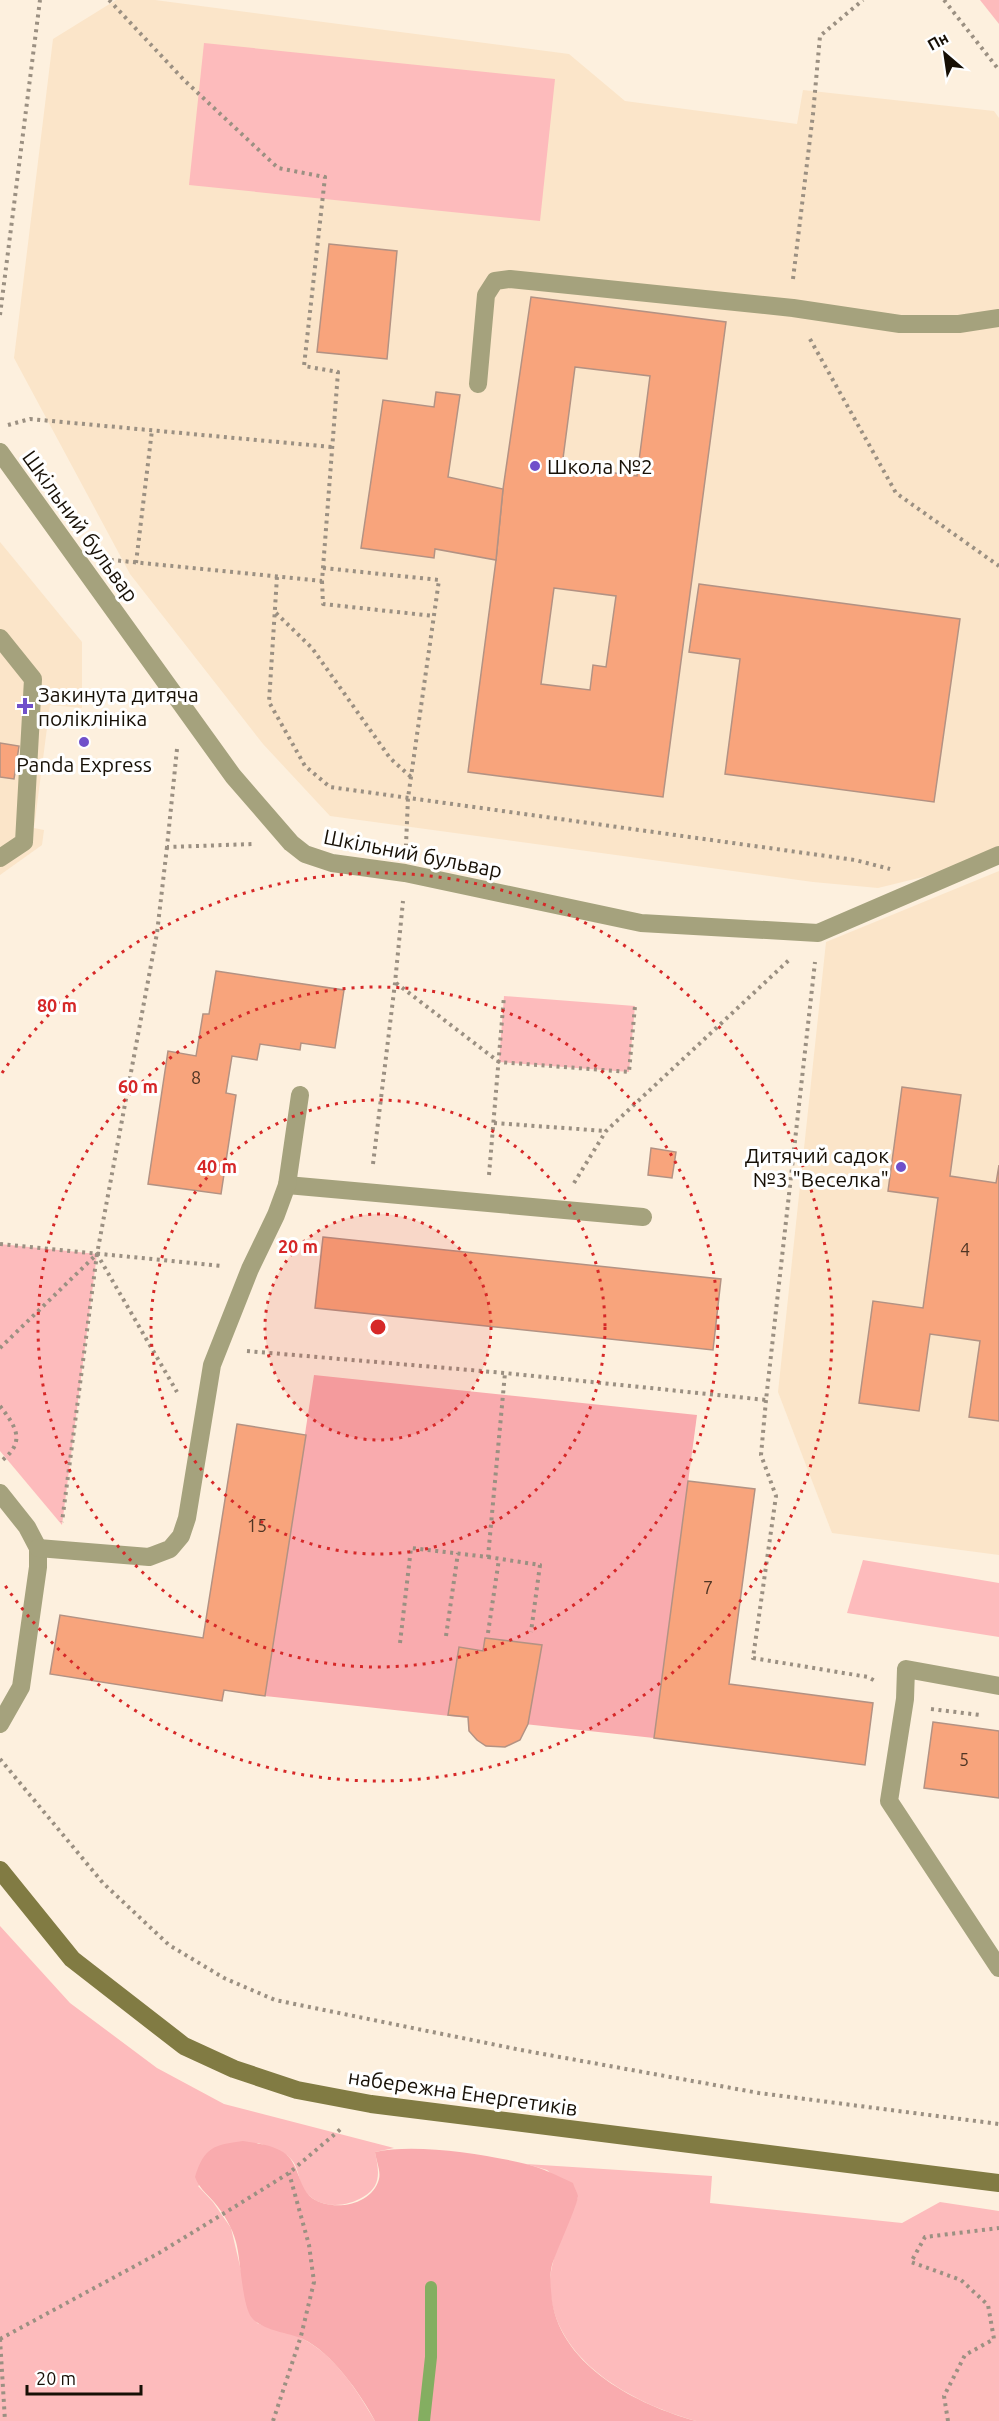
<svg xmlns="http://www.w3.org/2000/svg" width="999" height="2421" viewBox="0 0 999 2421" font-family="Ubuntu,sans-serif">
	<rect width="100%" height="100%" fill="#fdf0de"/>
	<g fill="#fbe5c9">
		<path d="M116,0H155L569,54L625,101L797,124L803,90L994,111L999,118V846L975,859L927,876L878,888L813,882L330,816L263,744L130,574L14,358L53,39Z"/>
		<path d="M0,542L82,642V708L50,705L34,828L44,830L42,845L0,875Z"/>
		<path d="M999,871V1555L832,1533L778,1392L826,942Z"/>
	</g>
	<g fill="#fdbbbc">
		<path d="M980,0H999V24Z"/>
		<path d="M204,43L555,79L540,221L189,185Z"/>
		<path d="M504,996L635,1006L629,1072L499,1062Z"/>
		<path d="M0,1244L97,1254L62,1525L0,1451Z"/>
		<path d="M863,1560L999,1583V1637L847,1613Z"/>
		<path d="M0,1926L70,2003L157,2068L224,2104L394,2148L375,2152C379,2171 382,2186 363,2197C344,2209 313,2209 302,2186C299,2179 298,2170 294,2163C287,2151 271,2148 258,2143L198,2186L213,2202L231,2228L243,2279L257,2323C272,2329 291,2332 305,2340C336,2357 358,2392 375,2421H0Z"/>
		<path d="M526,2164L712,2176L710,2203L902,2223L940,2202L999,2211V2421H696C632,2403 551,2360 550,2284C550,2257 568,2222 578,2197L547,2170Z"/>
	</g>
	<g fill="#f9abae">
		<path d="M314,1375L697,1415L654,1738L265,1696Z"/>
		<path d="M243,2141C256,2143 272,2145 283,2152C300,2163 297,2186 312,2198C332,2212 372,2206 379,2179C381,2171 376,2160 375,2152C415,2143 485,2154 526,2164C543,2168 558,2176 573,2183C574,2187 577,2192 578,2196C578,2204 556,2252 552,2265C549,2277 551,2289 552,2301C562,2367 638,2405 696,2421H375C361,2394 331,2352 303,2339C287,2332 264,2331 252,2318C242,2307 241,2260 236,2242C232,2227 224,2214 214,2202C206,2193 199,2188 195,2177C204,2147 214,2145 243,2141Z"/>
	</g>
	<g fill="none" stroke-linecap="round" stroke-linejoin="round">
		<path stroke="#84ae61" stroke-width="12" d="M424,2421L431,2357V2287"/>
	</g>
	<g fill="#f8a47c" stroke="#b39283" stroke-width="1.5" fill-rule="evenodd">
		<path d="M329,244L397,251L387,359L317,352Z"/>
		<path d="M531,297L726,322L663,797L468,772L496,560L503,489ZM575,367L650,376L637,476L562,466ZM554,588L616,596L606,667L593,665L590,690L541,684Z"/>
		<path d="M436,392L460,395L448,477L503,489L496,560L435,549L434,558L361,548L383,400L434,407Z"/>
		<path d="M699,584L960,619L934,802L725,774L740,659L689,652Z"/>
		<path d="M0,743L19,746L14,779L0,777Z"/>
		<path d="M216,971L344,990L335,1048L301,1043L300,1050L260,1044L257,1060L232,1056L226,1093L236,1095L221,1194L148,1184L168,1051L196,1056L203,1014H209Z"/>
		<path d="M902,1087L961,1095L950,1176L996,1183L999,1165V1421L969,1417L980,1341L930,1334L919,1411L859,1403L873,1301L923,1308L938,1198L888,1191Z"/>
		<path d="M651,1148L676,1152L672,1178L648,1175Z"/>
		<path d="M323,1237L721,1279L713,1350L315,1308Z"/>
		<path d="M237,1424L306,1435L265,1696L224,1690L222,1701L50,1674L60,1615L203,1638Z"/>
		<path d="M688,1481L755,1489L729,1684L873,1703L865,1765L654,1738Z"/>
		<path d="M485,1638L542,1645L528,1724L520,1740L505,1747L486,1746L477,1740L469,1731L468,1717L448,1715L459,1647L483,1651Z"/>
		<path d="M933,1722L999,1731V1798L924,1788Z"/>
	</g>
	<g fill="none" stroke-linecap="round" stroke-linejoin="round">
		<g stroke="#9b9082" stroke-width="4" stroke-dasharray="3 4.5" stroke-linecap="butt">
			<path d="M109,0L184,80L278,168L325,177L304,366L338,372L322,581L112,560"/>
			<path d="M944,0L999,70"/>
			<path d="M793,279L813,114L820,36L863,0"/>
			<path d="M0,315L40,0"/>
			<path d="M810,339L896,493L999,566"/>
			<path d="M8,425L30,419L332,447"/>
			<path d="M136,563L152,430"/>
			<path d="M323,568L439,580L408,798L406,845"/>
			<path d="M277,577L269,702L305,766L330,787L855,860L890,869"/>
			<path d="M322,581L323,604L434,616"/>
			<path d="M276,613L312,648L390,758L411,777"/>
			<path d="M177,749L167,847L254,844"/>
			<path d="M167,847L157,933L97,1254L177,1392"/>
			<path d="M396,983L499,1062L629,1072L635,1006"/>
			<path d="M494,1123L606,1131"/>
			<path d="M373,1164L395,983L403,901"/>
			<path d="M489,1175L504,996"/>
			<path d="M574,1183L606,1131L789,960"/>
			<path d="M0,1244L222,1266"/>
			<path d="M0,1348L97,1254L62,1522"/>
			<path d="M247,1351L505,1373L766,1400L815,962"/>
			<path d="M766,1400L761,1455L776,1496L753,1658L868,1677L877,1682"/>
			<path d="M0,1406C16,1427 27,1442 0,1462"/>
			<path d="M488,1557L540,1565L531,1632"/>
			<path d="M488,1633L499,1559"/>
			<path d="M446,1636L458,1553"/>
			<path d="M400,1643L411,1548L488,1557L505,1373"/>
			<path d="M931,1709L980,1715"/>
			<path d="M0,1759L103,1883L169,1945L224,1978L275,2000L521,2050L759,2093L999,2124"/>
			<path d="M0,2339L159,2253L231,2209L289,2173L342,2128"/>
			<path d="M0,2339L5,2421"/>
			<path d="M273,2421L301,2336L314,2282L309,2245L289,2173"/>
			<path d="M948,2421L944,2396L965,2355L994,2339L988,2305L961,2280L911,2262L925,2237L999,2228"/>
		</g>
		<g stroke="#a5a27d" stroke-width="18">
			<path d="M478,384L486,295L495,281L510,279L793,308L900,324H959L999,318"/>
			<path d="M0,638L33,679L24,842L0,858"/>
			<path d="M287,1185L643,1217"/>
			<path d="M0,1493L27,1527L38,1548V1567L21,1687L0,1724"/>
			<path d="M38,1548L149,1557L170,1549L181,1536L187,1518L212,1365L250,1269L276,1215L287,1185L300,1095"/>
			<path d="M999,1686L906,1669L905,1699L889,1801L999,1968"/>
		</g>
		<path stroke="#a5a27d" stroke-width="18" d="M0,452L233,776L291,843L305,854L332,863L405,873L641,923L818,933L999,855"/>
		<path stroke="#817b43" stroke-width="18" d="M0,1870L72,1959L184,2046L234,2069L297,2090L371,2104L999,2183"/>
	</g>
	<circle cx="378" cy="1327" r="113" fill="#d62828" fill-opacity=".12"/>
	<g fill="none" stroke="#d62828" stroke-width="3" stroke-dasharray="3 6">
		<circle cx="378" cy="1327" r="113"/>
		<circle cx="378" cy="1327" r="227"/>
		<circle cx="378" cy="1327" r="340"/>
		<path d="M2 1073A454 454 0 1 1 2 1581"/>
	</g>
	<g fill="#7050ca" stroke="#fff" stroke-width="2">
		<circle cx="535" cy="466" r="6"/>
		<path d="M22 697h6v6h6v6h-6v6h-6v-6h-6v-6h6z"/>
		<circle cx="84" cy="742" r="6"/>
		<circle cx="901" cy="1167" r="6"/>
	</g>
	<g text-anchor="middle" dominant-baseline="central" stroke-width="6" stroke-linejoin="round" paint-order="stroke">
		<g font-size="18" fill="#4f3524">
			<text x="196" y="1077">8</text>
			<text x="965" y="1249">4</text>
			<text x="257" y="1525">15</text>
			<text x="708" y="1587">7</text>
			<text x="964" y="1759">5</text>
		</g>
		<g font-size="21" fill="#171006" stroke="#fff" text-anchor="start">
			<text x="547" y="466">Школа №2</text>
			<text x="38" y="694">Закинута дитяча<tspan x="38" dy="24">поліклініка</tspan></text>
			<text x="84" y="764" text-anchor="middle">Panda Express</text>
			<text x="889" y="1155" text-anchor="end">Дитячий садок<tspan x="889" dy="24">№3 "Веселка"</tspan></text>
		</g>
		<g font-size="21" fill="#171006" stroke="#fff">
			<text transform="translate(81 526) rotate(54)">Шкільний бульвар</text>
			<text transform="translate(413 853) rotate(11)">Шкільний бульвар</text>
			<text transform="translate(463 2092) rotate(8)">набережна Енергетиків</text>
		</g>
	</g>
	<circle cx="378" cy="1327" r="9" fill="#d62828" stroke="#fff" stroke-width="3"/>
	<g font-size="18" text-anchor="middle" font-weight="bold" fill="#d62828" stroke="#fff" stroke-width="6" stroke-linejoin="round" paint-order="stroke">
		<text x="57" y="1012">80 m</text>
		<text x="138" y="1093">60 m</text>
		<text x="217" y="1173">40 m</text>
		<text x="298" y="1253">20 m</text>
	</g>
	<g transform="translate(945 54) rotate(331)" stroke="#ffffff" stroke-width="4.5" paint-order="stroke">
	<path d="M0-4.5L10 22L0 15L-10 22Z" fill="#171006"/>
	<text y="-9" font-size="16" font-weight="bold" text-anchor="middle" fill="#171006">Пн</text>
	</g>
	<path d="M27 2385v9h114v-9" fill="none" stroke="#171006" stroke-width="3"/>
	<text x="36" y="2385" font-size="18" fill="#171006" stroke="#ffffff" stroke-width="4.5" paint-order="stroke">20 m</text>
</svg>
